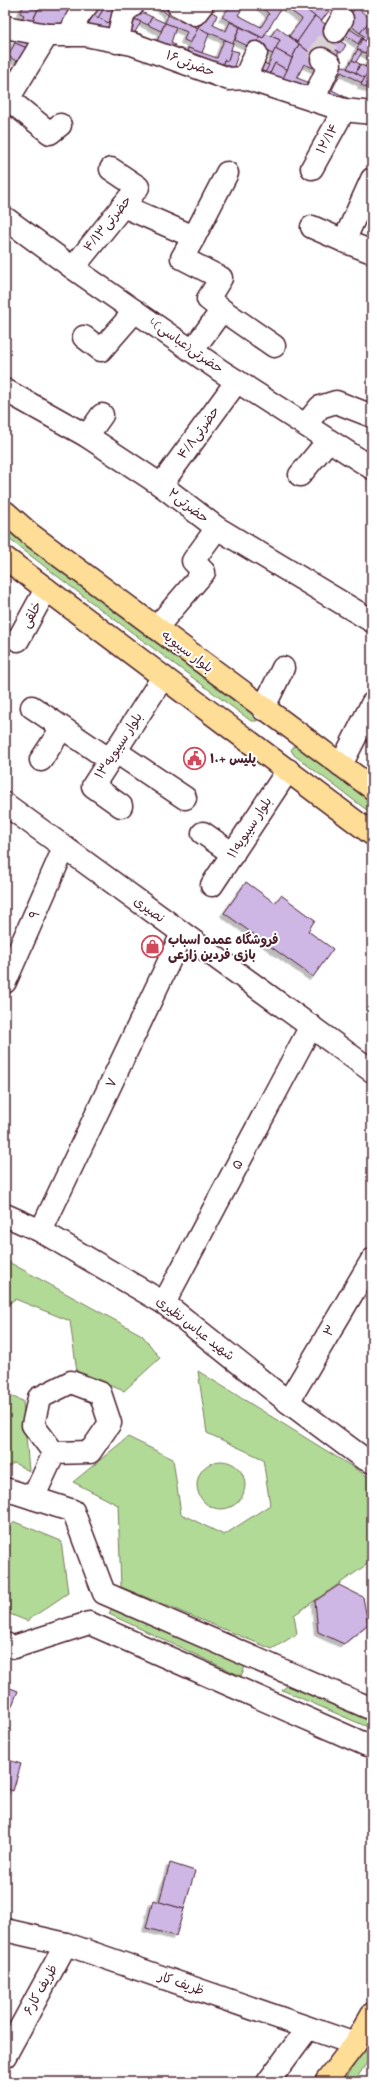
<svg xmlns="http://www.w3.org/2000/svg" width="377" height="2087" viewBox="0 0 377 2087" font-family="'Indie Flower','Playpen Sans Arabic',sans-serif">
	<defs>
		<filter id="shadow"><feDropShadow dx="-3.5" dy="3.5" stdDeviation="0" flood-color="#0004"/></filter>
	</defs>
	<rect width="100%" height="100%" fill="#fff"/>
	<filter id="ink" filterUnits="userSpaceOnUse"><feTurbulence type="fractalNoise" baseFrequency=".025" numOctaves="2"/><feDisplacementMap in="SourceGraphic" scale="8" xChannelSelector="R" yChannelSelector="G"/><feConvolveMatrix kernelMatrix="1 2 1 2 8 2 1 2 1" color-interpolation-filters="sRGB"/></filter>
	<g filter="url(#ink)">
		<g fill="#b1da97" stroke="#7e7c61">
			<path d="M5,526L257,717V721H251L91,602L5,536Z"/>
			<path d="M294,746L299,747L372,803V814L294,755L291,750Z"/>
			<path d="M5,1260L142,1335L160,1358L124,1391L77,1372L70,1321L15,1299L5,1307Z"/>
			<path d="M198,1371L372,1479V1561L294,1615L297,1634L272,1649L121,1587L118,1505L73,1482L128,1437L173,1459L181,1514L224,1535L270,1505L263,1459L207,1433Z"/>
			<path d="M5,1394L23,1401L29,1471L14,1463L5,1469Z"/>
			<circle cx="221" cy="1485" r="24"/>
			<path d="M15,1522L61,1541L68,1593L27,1621L5,1612V1529Z"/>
			<path d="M113,1605L245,1667L241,1676L109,1614Z"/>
			<path d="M288,1685L372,1721L370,1728L282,1690Z"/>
			<path d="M372,2035V2055L354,2082H344Z"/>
		</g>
		<g fill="#ceb6e5" stroke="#4a1f2b" filter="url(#shadow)">
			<path d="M24,5H40L29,28L19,25L24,15L20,13Z"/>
			<path d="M40,5H60L70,12L60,27L31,25Z"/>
			<path d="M89,5H106L98,18L84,11Z"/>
			<path d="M106,5H116L118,28L98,18Z"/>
			<path d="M157,5H173L168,15Z"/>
			<path d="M231,5H245L238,15L261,27L269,14L259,5H274L280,10L263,38L222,17Z"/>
			<path d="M283,5H300L315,16L297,42L289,36L302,19Z"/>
			<path d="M300,5H324L330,10L321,21Z"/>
			<path d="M344,5H353L356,7L347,19L340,14L346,7Z"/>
			<path d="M356,7L371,19L360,33L345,21Z"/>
			<path d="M135,9L152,17L148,25L130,17Z"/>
			<path d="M207,9L217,15L213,25L226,31L230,22L240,27L233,43L198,28Z"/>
			<path d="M93,15L118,28H86Z"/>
			<path d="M168,15L198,28L191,43L184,40L187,32L165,23Z"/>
			<path d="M315,16L338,34L320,61L297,42Z"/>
			<path d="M130,17L141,22L135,32L157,41L121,35Z"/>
			<path d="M152,17L165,23L161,31L148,25Z"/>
			<path d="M371,19L372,20V45L362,39L364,36L360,33Z"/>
			<path d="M165,23L176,27L171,43L175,45L171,54L154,48Z"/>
			<path d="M240,27L260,37L254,49L235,40Z"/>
			<path d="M277,27L299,44L292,58L275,49L280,40L271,36Z"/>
			<path d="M198,28L209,34L202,53L188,48Z"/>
			<path d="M350,29L362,37L358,44L345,35Z"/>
			<path d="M19,34L38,39L32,50L15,43Z"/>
			<path d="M266,34L280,40L273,54L265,51L254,49L260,37L263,38Z"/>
			<path d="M336,38L346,45L341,53L330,46Z"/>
			<path d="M362,39L371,44L365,53L357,49Z"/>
			<path d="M224,40L233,43L228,61L224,60L221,71L185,58L188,48L217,58Z"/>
			<path d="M15,43L32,50L23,65L8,56Z"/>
			<path d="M299,44L320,61L324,73L304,64L297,78L318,86L313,96L280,84Z"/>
			<path d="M371,44L372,45V57L365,53Z"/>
			<path d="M330,46L339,52L333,61L323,57Z"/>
			<path d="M275,49L292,58L287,70L275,63L267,80L262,79Z"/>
			<path d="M358,49L362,52L356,62L352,60Z"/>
			<path d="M231,50L239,52L231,75L221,71L224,60L228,61Z"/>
			<path d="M371,57H372V70L365,67Z"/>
			<path d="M352,60L360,64L356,73L347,68Z"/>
			<path d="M333,61L365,78L362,83L341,72L332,90L353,101L317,97Z"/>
			<path d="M261,62L269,65L262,79L253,65Z"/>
			<path d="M275,63L287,70L280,84L267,80Z"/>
			<path d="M360,64L369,69L365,78L356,73Z"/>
			<path d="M8,66L19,72L14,82L5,77Z"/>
			<path d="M369,69L372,71V90L361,85Z"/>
			<path d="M246,882L275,903L281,895L315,920L308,931L333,949L313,977L224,913Z"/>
			<path d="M339,1585L363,1597L368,1624L344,1644L318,1632L315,1601Z"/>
			<path d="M5,1686L18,1691L5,1723Z"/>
			<path d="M5,1759L21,1764L13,1791L5,1788Z"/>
			<path d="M170,1863L195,1871L184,1909L159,1902Z"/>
			<path d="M153,1900L184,1909L176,1936L146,1928Z"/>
		</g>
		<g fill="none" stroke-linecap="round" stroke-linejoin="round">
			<path stroke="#dbd2d5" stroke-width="22" stroke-dasharray="22 11" stroke-linecap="butt" d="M322,59L319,55L335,31"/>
			<defs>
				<g id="minor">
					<path d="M178,5L195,14L202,5"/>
					<path d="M5,27L47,35H85L132,44L229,79L245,78L344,110L372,113"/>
					<path d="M335,31L342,19"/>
					<path d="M69,35L79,15L87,5"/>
					<path d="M117,42L124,12L133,5"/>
					<path d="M245,78L256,53"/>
					<path d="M8,99L50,133L60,125"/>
					<path d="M313,100L330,64L322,59"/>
					<path d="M5,104L47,35"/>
					<path d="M312,168L344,110"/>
					<path d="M123,206L194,237L227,173"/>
					<path d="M5,218L73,268L221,371L372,468"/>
					<path d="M312,227L344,241L372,179"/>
					<path d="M344,241L372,252"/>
					<path d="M73,268L138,187L111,169"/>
					<path d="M222,310L274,346"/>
					<path d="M84,337L101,350L135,311"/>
					<path d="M192,351L222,310L208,299L221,278L182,258L194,237"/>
					<path d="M5,390L87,436L161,485L217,528L372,621"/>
					<path d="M306,424L320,407L336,402L372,416"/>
					<path d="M87,436L102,415"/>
					<path d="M300,475L328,441"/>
					<path d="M161,485L237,381"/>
					<path d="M156,628L204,572L193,561L217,528"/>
					<path d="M18,640L46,589"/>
					<path d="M32,707L110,760"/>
					<path d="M263,709L283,668"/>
					<path d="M115,751L185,798"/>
					<path d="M41,760L62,728"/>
					<path d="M341,765L372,704"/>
					<path d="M5,804L372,1071"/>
					<path d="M121,806L93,786L163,677"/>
					<path d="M203,833L233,854"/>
					<path d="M212,885L288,770"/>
					<path d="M5,982L64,848"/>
					<path d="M5,1215L41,1231L164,1303L288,1402L363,1458L372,1462"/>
					<path d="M41,1231L182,934"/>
					<path d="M164,1303L311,1026"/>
					<path d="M288,1402L372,1260"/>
					<path d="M5,1489L73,1511L104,1593L372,1709"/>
					<path d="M33,1498L54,1453L90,1452L110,1423L100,1393L71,1382L39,1398L33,1425L54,1453"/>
					<path d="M5,1644L14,1647L89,1623L367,1745H372"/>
					<path d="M5,1930L66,1944L355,2044"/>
					<path d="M5,2056L66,1944"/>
					<path d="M268,2082L308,2028"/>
				</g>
				<g id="major">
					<path d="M5,512L30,534L372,788"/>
					<path d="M5,558L372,834"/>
					<path d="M326,2082L355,2044L372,2014"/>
				</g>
			</defs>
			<use href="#minor" stroke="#4a1f2b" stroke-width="25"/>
			<use href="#major" stroke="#4a1f2b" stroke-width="25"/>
			<use href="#minor" stroke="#fff" stroke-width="22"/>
			<use href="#major" stroke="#fedd96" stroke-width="22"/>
		</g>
	</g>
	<defs>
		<symbol id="civic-ring" viewBox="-11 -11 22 22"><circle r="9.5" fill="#fff" stroke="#d1495b" stroke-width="1.5"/><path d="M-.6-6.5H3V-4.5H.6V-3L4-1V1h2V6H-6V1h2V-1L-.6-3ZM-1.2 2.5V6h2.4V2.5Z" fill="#d1495b"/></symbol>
		<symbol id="shop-ring" viewBox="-11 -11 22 22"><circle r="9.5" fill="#fff" stroke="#d1495b" stroke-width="1.5"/><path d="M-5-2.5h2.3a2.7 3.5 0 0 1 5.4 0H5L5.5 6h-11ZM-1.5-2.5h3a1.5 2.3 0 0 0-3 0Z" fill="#d1495b"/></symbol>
	</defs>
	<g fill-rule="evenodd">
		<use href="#civic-ring" x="182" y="746" width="25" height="25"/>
		<use href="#shop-ring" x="140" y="934" width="25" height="25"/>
	</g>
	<g text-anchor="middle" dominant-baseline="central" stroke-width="4" stroke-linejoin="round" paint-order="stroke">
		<g font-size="13" fill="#4a1f2b" stroke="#fff">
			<text transform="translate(190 64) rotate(21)">حضرتی۱۶</text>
			<text transform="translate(328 139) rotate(-61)">۱۲/۱۴</text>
			<text transform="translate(108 224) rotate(-51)">حضرتی۴/۱۳</text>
			<text transform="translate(186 346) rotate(35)">4حضرتی(عباسی)</text>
			<text transform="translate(199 433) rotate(-54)">حضرتی۴/۸</text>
			<text transform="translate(188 506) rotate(38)">حضرتی۲</text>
			<text transform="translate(32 615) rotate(-61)">خلقی</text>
			<text transform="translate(187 652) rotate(37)">بلوار سیبویه</text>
			<text transform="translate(119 746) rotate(-57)">بلوار سیبویه۱۳</text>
			<text transform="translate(250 828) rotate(-57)">بلوار سیبویه۱۱</text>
			<text transform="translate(149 910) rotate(36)">نصیری</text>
			<text transform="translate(35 915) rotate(-66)">۹</text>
			<text transform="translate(112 1083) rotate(-65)">۷</text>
			<text transform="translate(238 1165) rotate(-62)">۵</text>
			<text transform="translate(195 1329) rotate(38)">شهید عباس نظیری</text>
			<text transform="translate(330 1331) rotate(-59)">۳</text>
			<text transform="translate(181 1984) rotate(19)">ظریف کار</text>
			<text transform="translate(41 1990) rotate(-61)">ظریف کار۶</text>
		</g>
		<g font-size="13" font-weight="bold" fill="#4a1f2b" stroke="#fff" text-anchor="start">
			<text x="210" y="759">پلیس +۱۰</text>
			<text x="168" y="940">فروشگاه عمده اسباب<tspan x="168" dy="15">بازی فردین زارعی</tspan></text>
		</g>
	</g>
	<rect width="377" height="2087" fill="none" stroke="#fff" stroke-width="20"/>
	<rect x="10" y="10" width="357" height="2067" fill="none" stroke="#4a1f2b" stroke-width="1.5" filter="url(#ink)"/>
</svg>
